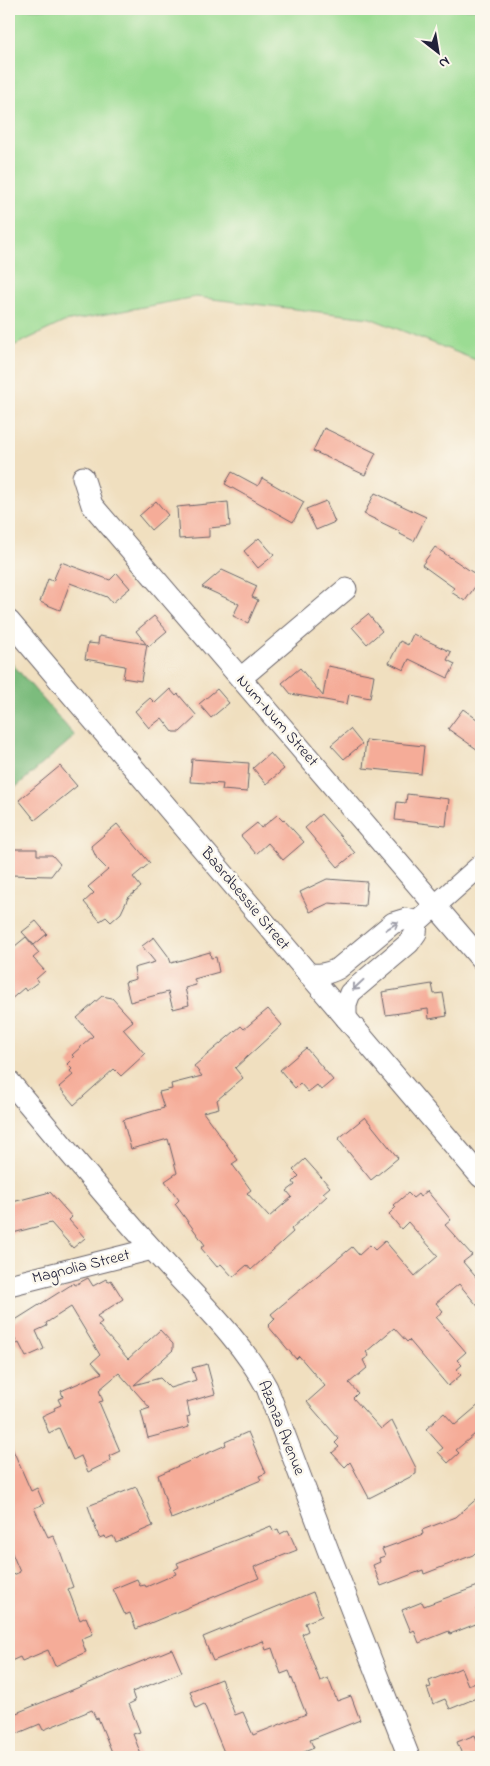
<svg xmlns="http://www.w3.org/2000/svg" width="490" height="1766" viewBox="0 0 490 1766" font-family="'Indie Flower',sans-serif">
	<rect width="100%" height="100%" fill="#fbf7ec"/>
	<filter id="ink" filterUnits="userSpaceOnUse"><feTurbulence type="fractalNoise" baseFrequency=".02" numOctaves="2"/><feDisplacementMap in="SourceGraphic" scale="10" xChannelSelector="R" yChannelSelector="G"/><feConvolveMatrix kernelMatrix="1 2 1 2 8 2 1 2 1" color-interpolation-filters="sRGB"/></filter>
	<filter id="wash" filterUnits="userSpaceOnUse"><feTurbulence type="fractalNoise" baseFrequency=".0096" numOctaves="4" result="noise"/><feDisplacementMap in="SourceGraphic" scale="20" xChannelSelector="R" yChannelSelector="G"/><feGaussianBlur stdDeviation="1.12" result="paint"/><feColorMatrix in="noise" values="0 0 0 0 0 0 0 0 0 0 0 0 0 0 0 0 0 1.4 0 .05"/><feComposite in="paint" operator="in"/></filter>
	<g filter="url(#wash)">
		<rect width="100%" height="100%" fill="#f0dfbf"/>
		<path fill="#9bdc93" stroke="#5e7f67" d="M9,9H481V362L370,318L196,297L64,322L9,348Z"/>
		<path fill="#7cbc7d" stroke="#4f6f5c" d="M9,660L75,736L9,793Z"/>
		<g id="blocks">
			<g fill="#f5ac98">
				<path d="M324,428L376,453L365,475L313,451Z"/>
				<path d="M232,472L258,486L262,478L304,502L293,522L225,484Z"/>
				<path d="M375,493L426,517L414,541L400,534L401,532L364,514Z"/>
				<path d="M156,501L168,515L151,530L139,516Z"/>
				<path d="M326,501L335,522L316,530L306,509Z"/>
				<path d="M228,502L230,526L209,528V537L179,539L177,507Z"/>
				<path d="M259,538L274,555L258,568L244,551Z"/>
				<path d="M435,547L481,578L465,601L451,592L454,588L422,565Z"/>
				<path d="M61,562L110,580L117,573L130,588L112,603L107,597L70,583L60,610L40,602L48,579L53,581Z"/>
				<path d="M222,570L257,586L252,597L258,600L248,623L233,616L239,604L202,587Z"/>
				<path d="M368,614L382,631L367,644L352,627Z"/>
				<path d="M154,616L167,631L149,646L147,644L141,681L123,678L125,666L85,659L88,643L98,644L99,636L146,644L136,631Z"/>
				<path d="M413,634L451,652L447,660L455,664L448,678L409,659L404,670L389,663L400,641L408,645Z"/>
				<path d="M328,666L374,675L370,698L349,694L347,704L291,694L282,683L300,668L323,696Z"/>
				<path d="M170,689L176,696L178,694L197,716L180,732H173L162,718L149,728L135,711L150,698L155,703Z"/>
				<path d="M217,689L229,703L211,718L199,704Z"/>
				<path d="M463,709L481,722V752L448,729Z"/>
				<path d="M350,729L362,744L344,759L331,745Z"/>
				<path d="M366,740L424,746L421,774L363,768Z"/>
				<path d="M270,753L284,769L266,784L253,768Z"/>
				<path d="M192,759L249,763L247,792L222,790L223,784L190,782Z"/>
				<path d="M60,766L77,786L35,820L19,800Z"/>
				<path d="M407,794L449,799L446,826L395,820L397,802L406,803Z"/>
				<path d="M321,814L355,853L338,867L305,828Z"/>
				<path d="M277,815L283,821L284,820L304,842L283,860L268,843L256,854L241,836L257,823L261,828Z"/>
				<path d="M117,824L150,863L133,877L141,887L128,898L121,913L111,922L106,917L100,921L84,902L94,893L88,887L108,870L97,859L91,846Z"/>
				<path d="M9,849H37V855H52L60,864L51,876L9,875Z"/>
				<path d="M327,879L367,882L365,906L329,903L310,912L300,892Z"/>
				<path d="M36,921L47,934L34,945L22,932Z"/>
				<path d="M26,937L39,953L33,958L45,971L36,979L38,982L26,991L24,988L9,1001V951Z"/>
				<path d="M154,937L169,957L171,963L210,952L211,958L216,957L219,972L194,979L196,985L185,988L189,1005L173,1009L168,992L130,1002L125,982L136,979L134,968L155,962L142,946Z"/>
				<path d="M432,984L434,994L443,993L447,1016L429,1019L428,1009L386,1015L382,992Z"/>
				<path d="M102,996L112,998L133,1021L123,1029L145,1054L121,1076L114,1069L74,1105L59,1087L73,1075L70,1071L72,1069L67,1064L74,1057L72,1055L93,1036L77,1018Z"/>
				<path d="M268,1009L282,1025L235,1068L243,1078L217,1100L219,1108L203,1112L238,1160L232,1164L251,1190L247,1193L269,1217L292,1197L287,1191L295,1185L293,1182L299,1176L293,1170L305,1159L330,1187L323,1193L327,1196L291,1229L293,1232L251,1270L247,1265L233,1277L221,1264L217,1267L201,1248L205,1245L175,1204L179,1200L165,1181L177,1173L168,1139L131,1149L123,1120L164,1108L159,1092L172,1089L171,1084L202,1076L194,1066L241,1026L244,1029Z"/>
				<path d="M306,1048L333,1080L321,1090L317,1085L308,1092L300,1083L295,1088L280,1070Z"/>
				<path d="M365,1117L398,1158L371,1180L338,1139Z"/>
				<path d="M427,1191L451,1220L445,1225L472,1255L463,1262L481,1283V1310L459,1284L436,1303L443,1311L436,1317L466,1352L457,1360L462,1365L456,1370L461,1375L448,1386L409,1340L407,1342L394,1328L366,1352L369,1356L363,1360L367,1368L349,1383L358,1393L353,1398L381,1429L392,1420L416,1468V1474L369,1498L350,1462L345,1467L332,1453L339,1447L335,1443L339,1439L307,1402L325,1386L299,1356L296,1359L268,1326L275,1319L271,1314L352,1247L359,1255L370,1245L375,1250L385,1241L415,1276L438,1256L408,1222L401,1229L389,1214L396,1207L394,1205L408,1193L413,1198L418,1194L420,1197Z"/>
				<path d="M50,1192L72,1217L69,1220L85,1238L73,1248L51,1223L9,1234V1203Z"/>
				<path d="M88,1278L93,1286L106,1279L108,1282L111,1280L123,1299L97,1316L102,1322L98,1325L128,1359L160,1330L173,1344V1350L134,1385L160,1378L170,1388L196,1380L192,1368L207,1364L215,1394L187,1402L190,1416L187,1417L189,1427L148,1438L141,1411L150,1408L119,1373L99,1390L103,1401L99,1402L120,1451L109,1456L111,1461L88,1472L81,1456L73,1460L59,1428L49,1433L42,1416L55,1410L54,1408L61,1405L58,1399L63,1397L61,1391L102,1373L92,1362L100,1355L71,1307L46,1323L47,1326L36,1331L44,1349L26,1357L19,1343L17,1344L9,1324L74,1283L75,1285Z"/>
				<path d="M481,1403V1429L456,1450L459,1453L448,1463L438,1452L443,1448L426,1429L444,1413L455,1425Z"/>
				<path d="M248,1432L266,1473L259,1476L261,1480L214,1500L215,1501L199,1508L171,1519L158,1475L226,1445L225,1442Z"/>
				<path d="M9,1441L31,1491L37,1488L44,1504L34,1508L48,1537L53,1535L60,1551L73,1587L68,1589L80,1620L86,1617L93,1634L81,1639L86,1652L55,1666L48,1650L22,1661L20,1657L9,1662V1577L20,1572L9,1546Z"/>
				<path d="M136,1487L153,1526L116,1542L113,1536L106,1539L105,1536L99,1538L88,1506Z"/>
				<path d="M481,1495V1547L473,1555L424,1574L423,1570L381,1586L373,1565L380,1562L379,1558L385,1556L382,1549L423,1534L422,1530L456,1517Z"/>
				<path d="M271,1526L273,1531L278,1529L280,1534L288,1530L297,1550L254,1567L259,1578L136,1629L130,1613L125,1615L113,1589L137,1579L140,1586L145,1585L146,1587L176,1574L174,1570L179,1567L177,1563Z"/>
				<path d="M481,1585V1607L476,1609L481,1622L450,1634L449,1631L419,1643L414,1630L411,1632L402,1610L422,1602L424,1606Z"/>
				<path d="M313,1592L322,1616L305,1623L308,1631L302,1634L320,1681L328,1678L337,1701L351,1696L360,1720L310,1740L314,1748L292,1757H226L204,1704L196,1708L190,1691L221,1679L235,1715L243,1712L253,1735L306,1714L289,1671L281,1674L272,1648L266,1650L263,1641L213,1661L203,1637Z"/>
				<path d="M172,1649L182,1672L132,1692L135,1701L129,1704L140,1732L133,1734L142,1757H114L98,1718L96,1719L92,1710L43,1730L40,1724L9,1737V1716Z"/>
				<path d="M461,1668L468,1685L481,1680V1696L450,1709L445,1699L433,1704L427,1688L431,1687L429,1681Z"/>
				<path d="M475,1735L481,1751V1757H463L457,1742Z"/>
			</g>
		</g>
	</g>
	<g filter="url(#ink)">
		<use href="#blocks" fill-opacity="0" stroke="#6a6469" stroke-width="1"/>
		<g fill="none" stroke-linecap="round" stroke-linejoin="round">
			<defs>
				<g id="minor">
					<path d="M83,477L92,505L481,959"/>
					<path d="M9,621L481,1177"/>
					<path d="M241,678L346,589"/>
					<path d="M308,974C320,975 328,974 339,968L393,923L406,919L417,922"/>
					<path d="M346,1018V1004L350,993L409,943L416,933L417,922L481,865"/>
					<path d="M9,1081C57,1138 104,1196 154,1251C193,1295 239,1336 267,1388L328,1550L409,1757"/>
					<path d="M9,1285L152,1249"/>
				</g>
			</defs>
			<use href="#minor" stroke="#6a6469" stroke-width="23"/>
			<use href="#minor" stroke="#fff" stroke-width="21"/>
		</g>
		<defs><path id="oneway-shaft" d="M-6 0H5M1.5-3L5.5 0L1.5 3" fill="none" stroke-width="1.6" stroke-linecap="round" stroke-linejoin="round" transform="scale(1.25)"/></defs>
		<g stroke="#9c9ca7">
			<use href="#oneway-shaft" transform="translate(392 926) rotate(-32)"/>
			<use href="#oneway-shaft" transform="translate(358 985) rotate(137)"/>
		</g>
	</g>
	<g text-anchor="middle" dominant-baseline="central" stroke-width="5" stroke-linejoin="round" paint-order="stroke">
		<g font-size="16" fill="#22223b" stroke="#fbf7ec">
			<text transform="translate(277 721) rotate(49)">Num-Num Street</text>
			<text transform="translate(245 899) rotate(50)">Baardbessie Street</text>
			<text transform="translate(81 1267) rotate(-14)">Magnolia Street</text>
			<text transform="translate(281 1428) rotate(68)">Azanza Avenue</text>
		</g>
	</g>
	<rect width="490" height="1766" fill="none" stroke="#fbf7ec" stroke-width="30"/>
	<g transform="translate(438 52) rotate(149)" stroke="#fbf7ec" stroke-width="4" paint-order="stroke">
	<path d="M0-4L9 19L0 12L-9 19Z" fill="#22223b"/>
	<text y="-8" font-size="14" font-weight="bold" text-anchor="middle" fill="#22223b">N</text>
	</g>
</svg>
